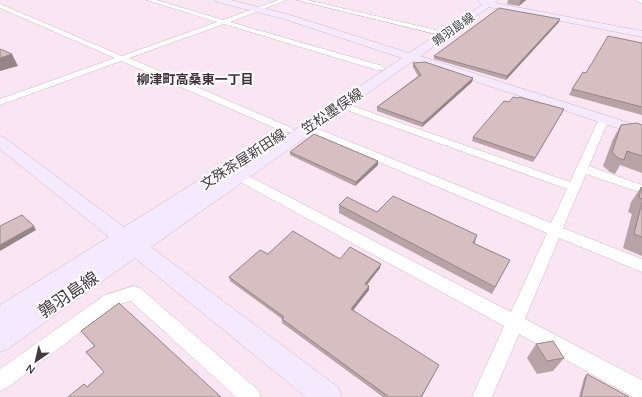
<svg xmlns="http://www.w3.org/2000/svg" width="642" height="397" viewBox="0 0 642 397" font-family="Quicksand,'Noto Sans JP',sans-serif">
	<rect width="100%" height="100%" fill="#fae6f2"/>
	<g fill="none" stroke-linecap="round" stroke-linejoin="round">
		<defs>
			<g id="street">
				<path d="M147,0H156L223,20L278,0H287L230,22L383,66L384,68L383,70H377L224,24L129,58L292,128L293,130L292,132H284L121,61L0,105V99L115,58L0,8V4L122,56L217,22Z"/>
				<path d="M297,0H307L436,30L439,32L436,34Z"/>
				<path d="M635,0H642V3L636,1Z"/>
				<path d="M341,102L570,182L599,119L600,117H608L609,119L589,166L642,185V193L586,174L563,228L642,259V272L559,238L525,319L642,380V397H633L519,334L492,397H472L504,326L235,179L233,176L235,173H243L511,312L547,233L308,132L307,130L312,127L316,128L551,223L567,189L338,107L336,105L338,103Z"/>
				<path d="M134,286L140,288L258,390L261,397H236L131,301L116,305L7,388L0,391V369L105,295Z"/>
			</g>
			<path id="secondary" d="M216,0H230L290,15L409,53L482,5L478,2L480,0H498L495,3L642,31V37L489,7L420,56L642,127V136L413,61L151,247L338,387L342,397H306L135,258L9,348L0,352V305L109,237L0,149V136L5,138L124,227L228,162L234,160L240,162L242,165L402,58L284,19L217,2Z"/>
		</defs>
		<use href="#street" stroke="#cdbac6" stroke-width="1"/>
		<use href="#secondary" stroke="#cdbac6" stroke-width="1"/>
		<use href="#street" fill="#fff" fill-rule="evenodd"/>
		<use href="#secondary" fill="#f5e9fe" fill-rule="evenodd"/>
	</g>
	<g fill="#b8a3a6">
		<path d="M508,0H526L519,6L507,4Z"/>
		<path d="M559,22L506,80L434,59V56Z"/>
		<path d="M642,43V115L569,95L572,89L586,73Z"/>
		<path d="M413,63L473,78L472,82L422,127L377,111V107L418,76L413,67Z"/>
		<path d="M509,102L564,109L533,162L472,141L473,137Z"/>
		<path d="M621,125H642V173L620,165L615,174L610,172L603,166L613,139Z"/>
		<path d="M290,152L378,161V165L355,186L290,155Z"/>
		<path d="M641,187L642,188V256L623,248L632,214L628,212L631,202Z"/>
		<path d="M339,205L377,212L475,242L474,243L510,260L492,294L339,213Z"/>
		<path d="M268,254L380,268L367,285L369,286V290L353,310L437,369L422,397H383L282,323V319L230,281L229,277Z"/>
		<path d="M81,331L221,397L87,387L104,372L86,352L94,346Z"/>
		<path d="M536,344L564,358L553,371L537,374L527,358Z"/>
		<path d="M587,374L629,397H579L584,378Z"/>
	</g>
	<g fill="#968587">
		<path d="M521,0H526L519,6Z"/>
		<path d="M560,19L559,22L506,80L507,76Z"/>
		<path d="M12,54L18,66L0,71V58Z"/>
		<path d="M473,78L472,82L422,127L423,123Z"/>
		<path d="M564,109L562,113L533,162L535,158Z"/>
		<path d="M378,161V165L355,186L356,182Z"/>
		<path d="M34,226L36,230L0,251V245Z"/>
		<path d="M477,235L475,242L470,250L473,243Z"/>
		<path d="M381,264L380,268L364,288L365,284Z"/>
		<path d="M369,286V290L351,313V309Z"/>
	</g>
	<g fill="#d6bec1" stroke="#968587">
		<path d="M499,8L560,19L507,76L434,56Z"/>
		<path d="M608,36L642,43V107L572,89L583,72L586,73Z"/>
		<path d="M0,49L12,54L0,58Z"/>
		<path d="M425,62L473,78L423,123L377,107L421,75L413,63Z"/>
		<path d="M513,97L518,98L519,97L564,109L535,158L473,137L504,101L509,102Z"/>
		<path d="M637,123L642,125V156L627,151L624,160L618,158L612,152L621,125Z"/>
		<path d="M314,134L378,161L356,182L290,152Z"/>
		<path d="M641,187L642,188V199L639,198Z"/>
		<path d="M393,196L477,235L473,243L510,260L495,287L339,205L347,197L377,212Z"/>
		<path d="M642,202V237L634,234Z"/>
		<path d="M22,215L34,226L0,245V226Z"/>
		<path d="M293,231L340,259L350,247L381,264L365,284L369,286L351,309L439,365L421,397H389L282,319L284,317L229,277L260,250L268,254Z"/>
		<path d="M119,303L221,397H68L84,384L87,387L104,372L86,352L95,346L81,331Z"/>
		<path d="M553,341L564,358L547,361L536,344Z"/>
		<path d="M587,374L629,397H581Z"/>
	</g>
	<g text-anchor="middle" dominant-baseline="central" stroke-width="4" stroke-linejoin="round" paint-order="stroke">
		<g font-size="12" fill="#41393e" stroke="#fff">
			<text transform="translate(453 29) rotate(-35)">鶉羽島線</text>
		</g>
		<g font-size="13" font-weight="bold" fill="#3f2f39" stroke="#fff">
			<text x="195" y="79">柳津町高桑東一丁目</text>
		</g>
		<g font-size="14" fill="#41393e" stroke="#fff">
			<text transform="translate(332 111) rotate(-34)">笠松墨俣線</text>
			<text transform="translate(243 159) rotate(-33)">文殊茶屋新田線</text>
		</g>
		<g font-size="17" fill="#41393e" stroke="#fff">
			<text transform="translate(68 294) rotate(-34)">鶉羽島線</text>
		</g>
	</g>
	<g transform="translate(36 361) rotate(214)" stroke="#ffffff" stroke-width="3" paint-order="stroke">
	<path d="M0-3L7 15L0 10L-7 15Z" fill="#41393e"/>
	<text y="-6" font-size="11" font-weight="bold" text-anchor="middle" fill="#41393e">N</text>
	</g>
</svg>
